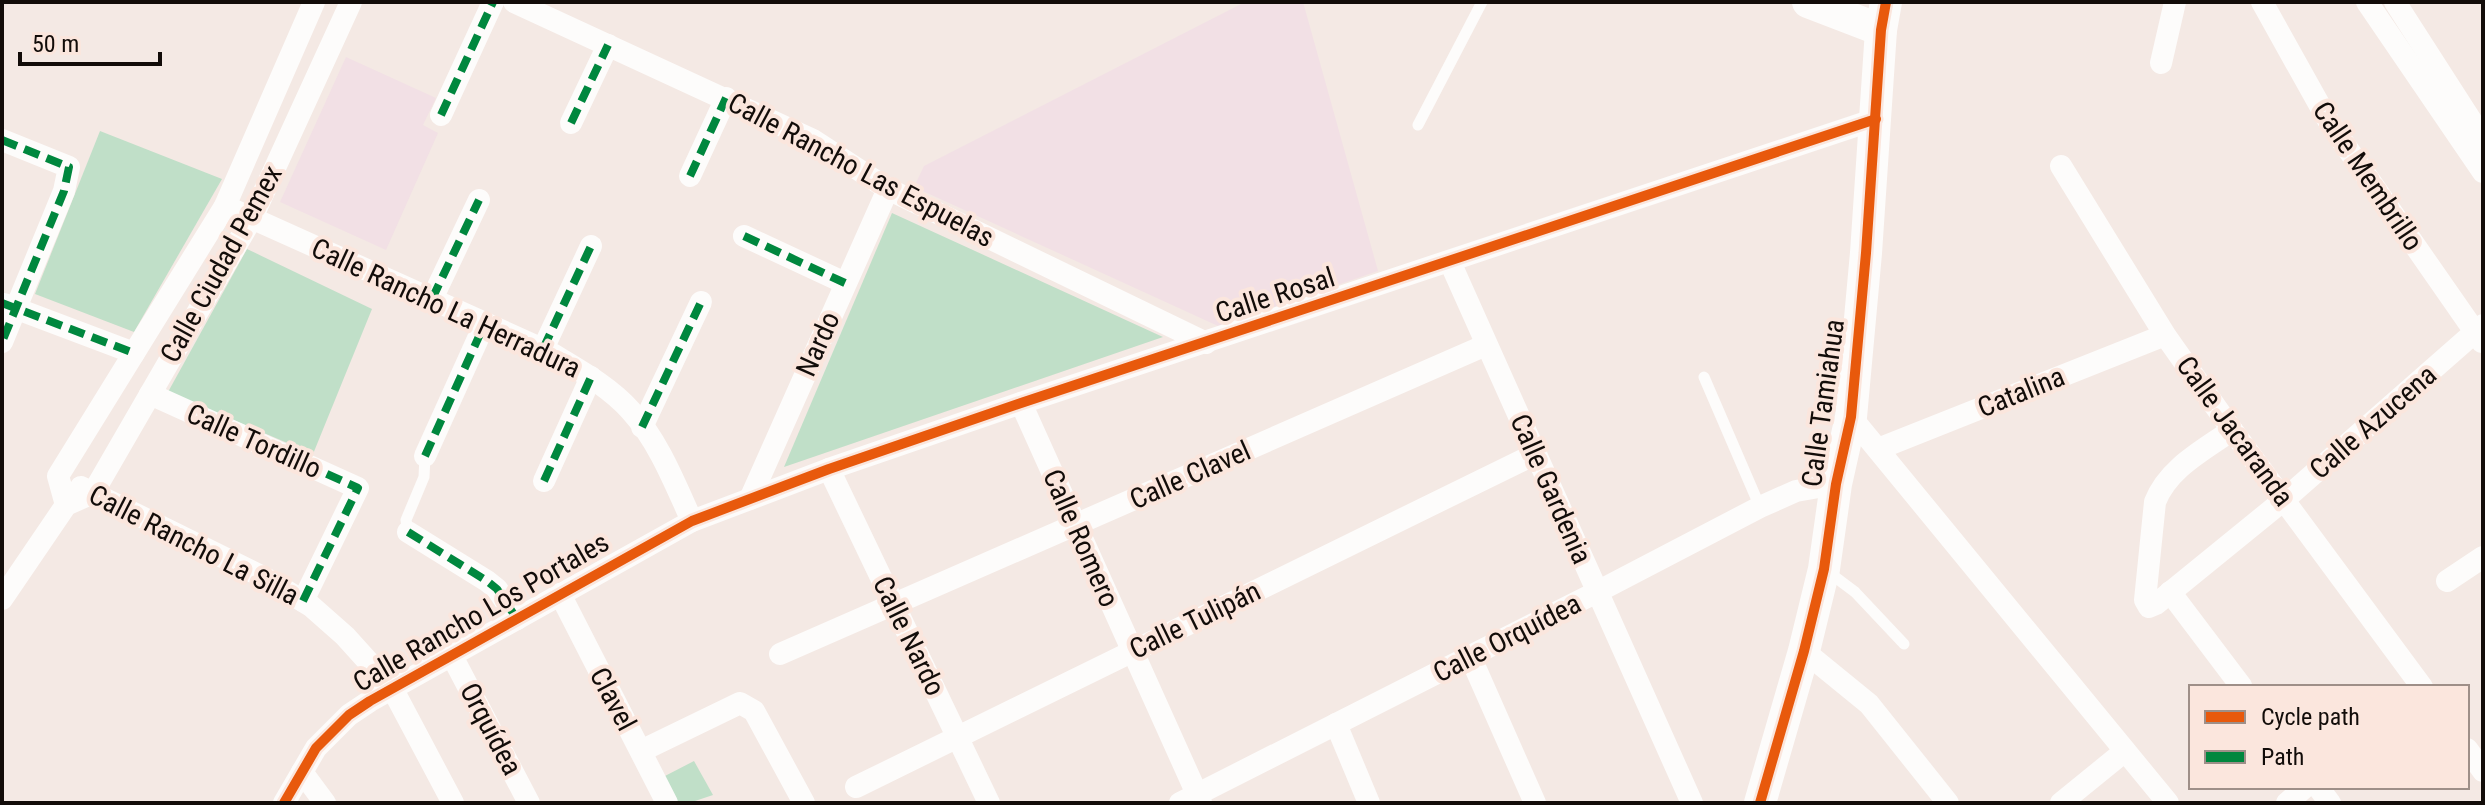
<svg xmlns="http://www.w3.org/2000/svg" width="2485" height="805" viewBox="0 0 2485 805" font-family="'Roboto Condensed',sans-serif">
	<rect width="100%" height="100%" fill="#f4e9e4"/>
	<g fill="#f2e0e5">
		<path d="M1245,2H1303L1378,271L1218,326L914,187L924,166Z"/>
		<path d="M346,57L436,98L423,125L438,133L386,250L280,202Z"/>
	</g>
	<g fill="#c0dfc8">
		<path d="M100,131L222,179L134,332L35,294Z"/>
		<path d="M892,213L1163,337L784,467Z"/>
		<path d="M247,249L372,309L313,454L168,392Z"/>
		<path d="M694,761L713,795L689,803H678L663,777Z"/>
	</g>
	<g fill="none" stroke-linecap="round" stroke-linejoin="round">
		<g stroke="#fdfcfb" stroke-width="11">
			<path d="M1418,125L1482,2"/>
			<path d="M1704,377L1760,507"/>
			<path d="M408,532L406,520L424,477L425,456"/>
			<path d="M1827,571L1855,592L1904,644"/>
		</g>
		<g stroke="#fdfcfb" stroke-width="22">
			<path d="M514,2L813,140L888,189L1206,343"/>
			<path d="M2262,2L2329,122L2482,342"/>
			<path d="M2367,2L2483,172"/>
			<path d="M2395,2L2483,139"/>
			<path d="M2161,63L2175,2"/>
			<path d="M441,115L493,2"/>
			<path d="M571,123L608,45"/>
			<path d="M2,140L69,167L64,191L2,342"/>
			<path d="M2061,166L2165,335L2232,430L2422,687"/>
			<path d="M690,176L726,98"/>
			<path d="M225,206L549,352C577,369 609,386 631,411C659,442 675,484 692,521"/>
			<path d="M744,236L845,283"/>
			<path d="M1450,262L1692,803"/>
			<path d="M432,299L479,200"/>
			<path d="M4,304L134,353"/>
			<path d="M543,349L591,246"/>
			<path d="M150,394L358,488L303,601"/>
			<path d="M1021,403L1201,803"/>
			<path d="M1851,417L2168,803"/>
			<path d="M642,427L701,302"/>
			<path d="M2232,430C2204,450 2168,468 2155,502L2145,600L2149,607L2156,604L2285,499L2483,325"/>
			<path d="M1878,449L2165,335"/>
			<path d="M425,456L485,323"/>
			<path d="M829,469L989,803"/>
			<path d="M544,481L591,377"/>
			<path d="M81,487L265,578L311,606L345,636L392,688L453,803"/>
			<path d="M750,499L888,189"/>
			<path d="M66,505L58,476L225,206L314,2"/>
			<path d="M408,532L487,581L497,589L517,619"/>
			<path d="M2447,581L2483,557"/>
			<path d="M2170,592L2241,686"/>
			<path d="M560,594L667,803"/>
			<path d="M2,599L66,505L93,493L252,218L351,2"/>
			<path d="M1804,651L1869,704L1948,803"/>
			<path d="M780,654L1486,345"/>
			<path d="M452,656L529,803"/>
			<path d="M1470,656L1535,803"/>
			<path d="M1336,724L1369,803"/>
			<path d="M2467,749L2483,771"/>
			<path d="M641,751L740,703L754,711L804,803"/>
			<path d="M302,772L325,803"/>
			<path d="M856,787L1535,454"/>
			<path d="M2318,787L2330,803"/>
			<path d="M284,803L316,748L349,715L370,701L692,521L829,469L1021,403L1876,119"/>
			<path d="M1180,803L1597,592L1760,507L1796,491L1836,484"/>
			<path d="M2061,803L2125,751"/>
			<path d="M2287,803L2305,787"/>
		</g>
		<g stroke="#fdfcfb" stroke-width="32">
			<path d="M1808,2L1881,30"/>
			<path d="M1760,803L1804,651L1824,569L1836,484L1851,417L1866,253L1881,30L1886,2"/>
		</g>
		<g stroke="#00873e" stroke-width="8" stroke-dasharray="16 8" stroke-linecap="butt">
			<path d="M441,115L493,2"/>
			<path d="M571,123L608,45"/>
			<path d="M2,140L69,167L64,191L2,342"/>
			<path d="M690,176L726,98"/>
			<path d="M744,236L845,283"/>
			<path d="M432,299L479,200"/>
			<path d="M2,303L134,353"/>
			<path d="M543,349L591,246"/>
			<path d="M642,427L701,302"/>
			<path d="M425,456L485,323"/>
			<path d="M544,481L591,377"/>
			<path d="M408,532L487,581L497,589L517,619"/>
			<path d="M303,601L358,488L316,469"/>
		</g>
		<defs>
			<g id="cycleway">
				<path d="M284,803L316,748L349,715L370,701L692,521L829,469L1021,403L1876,119"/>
				<path d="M1760,803L1804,651L1824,569L1836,484L1851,417L1866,253L1881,30L1886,2"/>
			</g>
		</defs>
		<use href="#cycleway" stroke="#fbe6dd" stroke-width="15"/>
		<use href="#cycleway" stroke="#e8590c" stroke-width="10"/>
	</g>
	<g text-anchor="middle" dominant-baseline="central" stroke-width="8" stroke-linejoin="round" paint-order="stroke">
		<g font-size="28" fill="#120c09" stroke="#fbe6dd">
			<text transform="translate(861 170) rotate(28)">Calle Rancho Las Espuelas</text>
			<text transform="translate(2368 176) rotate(56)">Calle Membrillo</text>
			<text transform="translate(221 264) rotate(-61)">Calle Ciudad Pemex</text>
			<text transform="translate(1275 295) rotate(-18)">Calle Rosal</text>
			<text transform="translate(446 308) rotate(25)">Calle Rancho La Herradura</text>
			<text transform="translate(818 344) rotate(-66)">Nardo</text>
			<text transform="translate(2021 392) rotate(-22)">Catalina</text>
			<text transform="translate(1823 403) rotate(-82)">Calle Tamiahua</text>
			<text transform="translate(2373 422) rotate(-41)">Calle Azucena</text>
			<text transform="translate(2235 431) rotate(54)">Calle Jacaranda</text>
			<text transform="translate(254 441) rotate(24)">Calle Tordillo</text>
			<text transform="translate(1190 475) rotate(-24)">Calle Clavel</text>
			<text transform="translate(1551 489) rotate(66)">Calle Gardenia</text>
			<text transform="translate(1081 538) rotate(66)">Calle Romero</text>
			<text transform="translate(194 545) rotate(27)">Calle Rancho La Silla</text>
			<text transform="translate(481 612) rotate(-30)">Calle Rancho Los Portales</text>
			<text transform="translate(1195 620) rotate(-26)">Calle Tulipán</text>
			<text transform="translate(909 636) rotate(64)">Calle Nardo</text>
			<text transform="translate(1507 638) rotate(-27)">Calle Orquídea</text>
			<text transform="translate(613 699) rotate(62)">Clavel</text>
			<text transform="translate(491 729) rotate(62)">Orquídea</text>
		</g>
	</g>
	<rect width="2485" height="805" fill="none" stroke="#120c09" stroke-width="8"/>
	<rect x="2189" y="685" width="280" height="104" fill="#fbe6dd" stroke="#9e8f88" stroke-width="2"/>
	<rect x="2205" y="711" width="40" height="12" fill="#e8590c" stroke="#9e8f88" stroke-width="2"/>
	<text x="2261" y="725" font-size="24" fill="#120c09">Cycle path</text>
	<rect x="2205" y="751" width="40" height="12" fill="#00873e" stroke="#9e8f88" stroke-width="2"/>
	<text x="2261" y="765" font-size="24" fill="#120c09">Path</text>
	<path d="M20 52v12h140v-12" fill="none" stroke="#120c09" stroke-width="4"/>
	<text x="32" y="52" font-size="24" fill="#120c09" stroke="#fbe6dd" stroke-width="6" paint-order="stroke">50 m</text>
</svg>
